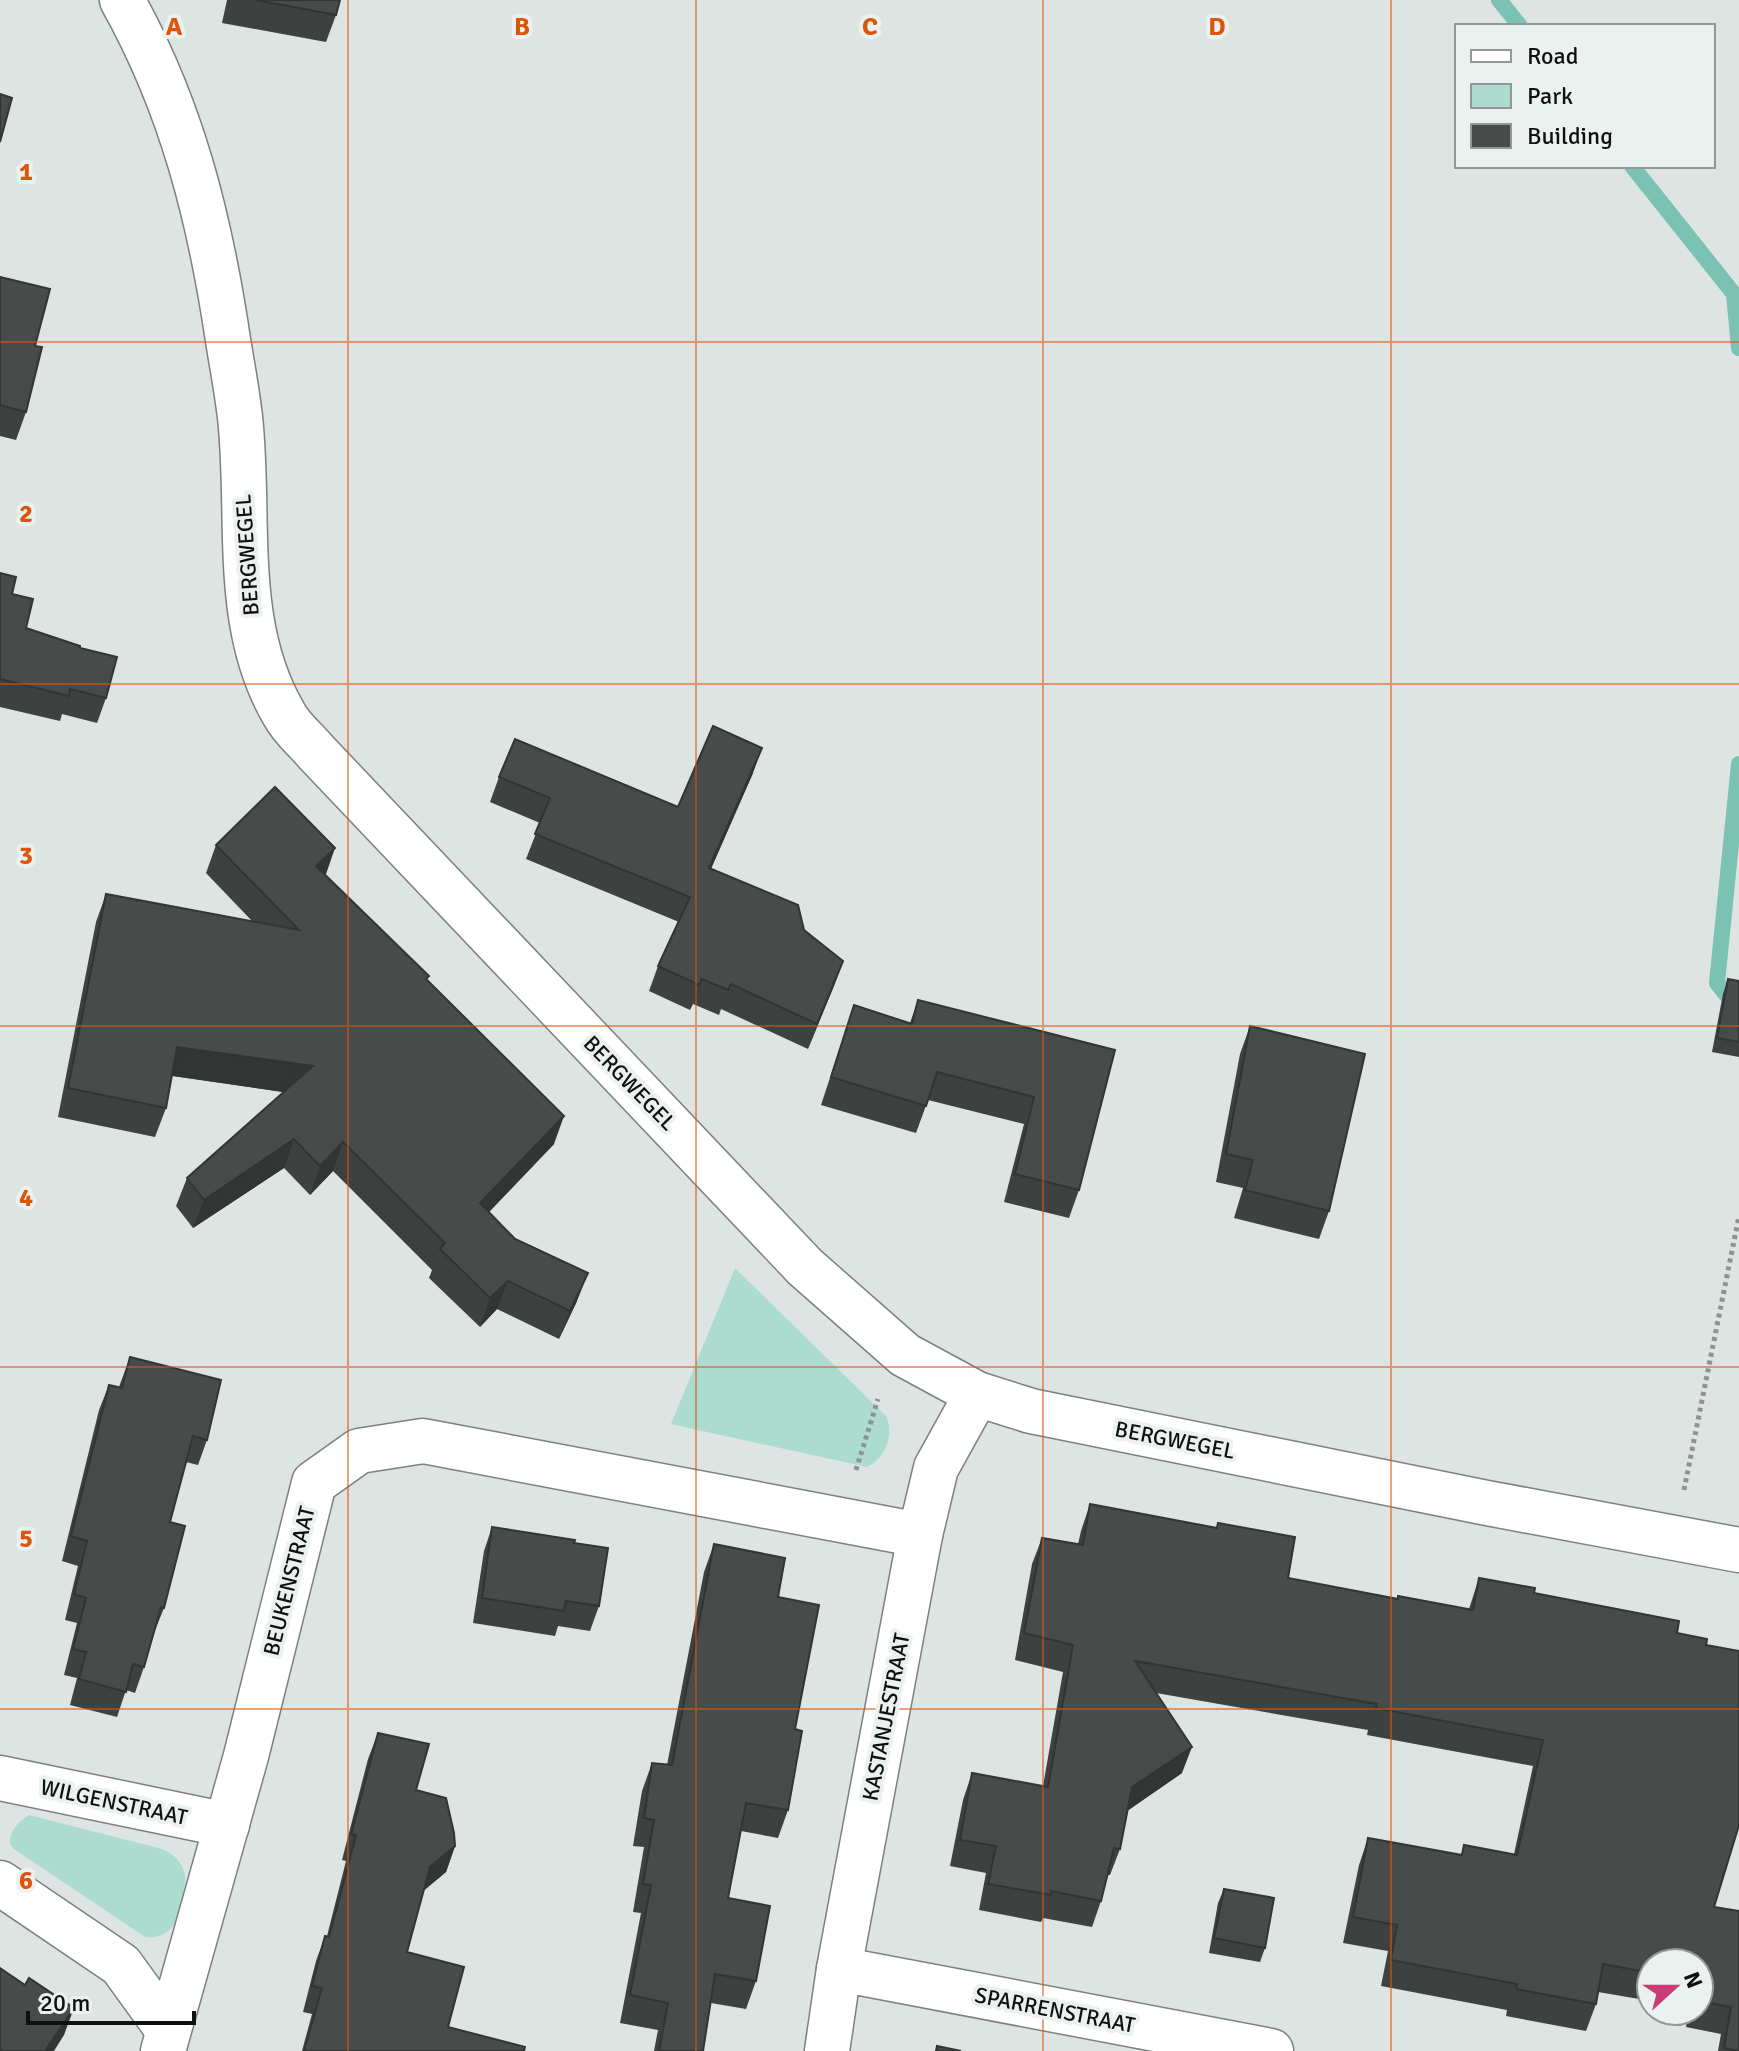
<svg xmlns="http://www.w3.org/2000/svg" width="1739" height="2051" viewBox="0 0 1739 2051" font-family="Signika,sans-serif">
	<rect width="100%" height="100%" fill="#dee4e2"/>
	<g fill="#acdcd0">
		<path d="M735,1268L886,1416C895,1434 885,1459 867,1467L671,1424Z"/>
		<path d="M29,1815L162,1849C172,1853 181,1861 184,1871C188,1880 179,1919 173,1926C166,1935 155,1939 145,1937L14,1849L10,1844C9,1831 19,1821 29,1815Z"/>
	</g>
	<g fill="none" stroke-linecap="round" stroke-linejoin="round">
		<g stroke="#7bc2b3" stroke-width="16">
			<path d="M1499,0L1520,26"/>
			<path d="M1632,166L1734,294L1739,348"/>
			<path d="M1729,998L1717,983L1739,764"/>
		</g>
		<defs>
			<g id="minor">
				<path d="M122,0C182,107 210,219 228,340C232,365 237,391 240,417C251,517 231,624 284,714C291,728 305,739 315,751L805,1267L905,1355L977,1394L1031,1411L1487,1503L1739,1550"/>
				<path d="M0,1778L227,1825"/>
				<path d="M0,1883L121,1965L168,2030"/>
				<path d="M839,1969L1271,2051"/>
				<path d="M163,2051L246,1756L314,1483L359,1451L423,1441L920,1535"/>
				<path d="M827,2051L839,1969L920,1535L936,1468L977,1394"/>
			</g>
		</defs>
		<use href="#minor" stroke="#7c817f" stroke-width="47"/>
		<g stroke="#8e9291" stroke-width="5" stroke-dasharray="4 4" stroke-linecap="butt">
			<path d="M856,1470L878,1399"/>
			<path d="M1684,1490L1739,1216"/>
		</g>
		<use href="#minor" stroke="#fff" stroke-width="44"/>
	</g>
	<g fill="#3d4140">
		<path d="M227,0H340L336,15L326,42L222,23Z"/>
		<path d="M0,277L35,346L26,412L16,440L0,436Z"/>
		<path d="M0,573L12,594L26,628L80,648L106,698L97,723L62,714L60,721L0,707Z"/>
		<path d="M753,773L711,869L804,930L843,961L808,1049L721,1009L719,1015L693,1004L690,1010L649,991L658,966L679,922L526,859L540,823L490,802L499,777L678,807Z"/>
		<path d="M216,845L325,875L427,981L554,1144L489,1212L577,1301L559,1339L497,1309L480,1327L429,1278L432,1270L333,1171L310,1195L284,1168L193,1228L176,1206L187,1178L284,1092L172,1076L166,1108L155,1137L58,1117L96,922L106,894L252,921L206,873Z"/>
		<path d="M1728,979L1739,981V1057L1712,1052L1723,994Z"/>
		<path d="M918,1000L1115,1050L1079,1190L1069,1218L1004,1202L1024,1124L928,1100L916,1133L821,1105L854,1005L910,1023Z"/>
		<path d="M1250,1026L1329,1211L1319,1239L1234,1218L1243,1188L1216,1182L1240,1054Z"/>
		<path d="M130,1357L207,1440L198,1465L186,1462L170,1522L164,1608L154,1633L144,1667L135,1693L126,1690L117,1717L70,1705L77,1678L64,1675L77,1623L65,1620L78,1566L62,1561L99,1410L109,1385L119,1387Z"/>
		<path d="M1090,1504L1216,1528L1218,1523L1288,1578L1397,1599L1469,1609L1479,1578L1677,1633L1706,1645L1714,1907L1739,2051H1718L1721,2034L1686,2027L1689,2011H1699V1963H1651V2001L1598,1992L1596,2004L1586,2031L1506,2016L1507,2010L1381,1986L1388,1951L1343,1943L1359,1865L1368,1838L1461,1855L1464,1845L1514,1854L1533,1766L1367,1735L1368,1730L1156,1693L1182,1773L1128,1810L1120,1849L1110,1875H1107L1101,1901L1092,1927L1043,1918L1041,1922L979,1910L986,1873L950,1866L963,1800L972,1773L1043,1786L1063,1672L1015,1660L1032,1564L1042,1538L1078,1544L1081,1531Z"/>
		<path d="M492,1527L574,1543L599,1606L590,1631L558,1626L555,1636L473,1623L484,1551Z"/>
		<path d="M714,1544L778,1597L795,1729L788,1810L778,1838L741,1831L728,1898L756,1981L746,2009L711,2003L703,2051H654L658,2030L620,2023L641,1913L633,1912L644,1847L633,1846L642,1791L652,1763L667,1765L704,1572Z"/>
		<path d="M378,1733L455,1846L446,1872L424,1890L407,1952L448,2027L524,2051H302L312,2014L303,2012L316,1961L325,1936H327L346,1861L342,1860L368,1759Z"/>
		<path d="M1224,1889L1265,1948L1260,1962L1209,1953L1218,1903Z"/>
	</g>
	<g fill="#323534">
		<path d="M762,748L753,773L700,893L709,868Z"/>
		<path d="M335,848L325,877L316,866Z"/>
		<path d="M843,961L834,986L808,1049L817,1024Z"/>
		<path d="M177,1047L313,1066L303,1095L167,1075Z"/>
		<path d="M564,1116L554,1144L470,1232L480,1203Z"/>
		<path d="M294,1139L284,1168L193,1228L204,1200Z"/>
		<path d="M343,1142L333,1171L310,1195L320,1166Z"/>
		<path d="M588,1273L577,1301L559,1339L570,1311Z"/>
		<path d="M508,1281L497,1309L480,1327L490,1298Z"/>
		<path d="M1192,1747L1182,1773L1123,1814L1132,1787Z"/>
		<path d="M455,1846L446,1872L421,1893L430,1867Z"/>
		<path d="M74,2008L64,2035L54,2051H45Z"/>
	</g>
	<g fill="#474c4b" stroke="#323534" stroke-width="2">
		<path d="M256,0H340L336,15Z"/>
		<path d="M0,94L12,98L0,142Z"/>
		<path d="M0,277L50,289L35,346L42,347L26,412L0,405Z"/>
		<path d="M0,573L16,577L12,594L33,599L26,628L80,646V648L117,657L106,698L70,689L69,696L0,679Z"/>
		<path d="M713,726L762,748L709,868L798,905L804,930L843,961L817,1024L731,984L728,990L702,979L699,985L658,966L690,897L535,834L550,798L499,777L515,739L678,807Z"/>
		<path d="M275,787L335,848L316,866L429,976L426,979L564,1116L480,1203L515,1239L588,1273L570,1311L508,1281L490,1298L440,1249L445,1243L343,1142L320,1166L294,1139L204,1200L187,1178L313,1066L177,1047L166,1108L68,1088L106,894L299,930L216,845Z"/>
		<path d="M1728,979L1739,981V1042L1717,1038Z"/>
		<path d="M918,1000L1115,1050L1079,1190L1015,1174L1034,1097L937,1072L926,1106L831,1077L854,1005L912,1024Z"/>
		<path d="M1250,1026L1365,1054L1329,1211L1245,1190L1253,1160L1226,1154Z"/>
		<path d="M130,1357L221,1380L207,1440L193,1436L170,1522L185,1526L164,1608L161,1607L144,1667L133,1664L126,1692L79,1679L86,1652L73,1649L86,1598L74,1594L87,1541L71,1536L109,1385L122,1388Z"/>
		<path d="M1090,1504L1217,1528L1218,1523L1295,1537L1288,1578L1398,1599V1596L1473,1610L1479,1578L1535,1588L1534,1593L1679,1621L1677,1633L1707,1639L1706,1645L1739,1651V1825L1714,1907L1739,1911V2051L1724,2048L1731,2007L1699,2001V1963H1651V1973L1603,1964L1596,2004L1516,1989L1517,1984L1391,1960L1397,1925L1353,1917L1368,1838L1462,1855L1464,1845L1517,1855L1543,1740L1376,1708L1377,1704L1135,1661L1192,1747L1132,1787L1120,1849L1114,1848L1101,1901L1051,1891V1895L988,1884L996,1846L960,1840L972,1773L1048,1787L1073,1645L1024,1633L1042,1538L1083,1545Z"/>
		<path d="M492,1527L575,1540L574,1543L608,1548L599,1606L566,1601L564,1611L482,1598Z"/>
		<path d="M714,1544L785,1558L778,1597L819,1605L795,1729L802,1731L788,1810L746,1803L728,1898L770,1906L756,1981L715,1974L703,2051H659L668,2003L630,1995L651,1885L643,1884L654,1820L644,1818L652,1763L672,1765Z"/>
		<path d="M378,1733L429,1744L416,1790L446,1798L454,1833L455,1846L430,1867L407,1952L464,1967L448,2027L525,2047L524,2051H304L322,1988L312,1986L325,1936L329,1937L356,1835L351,1834Z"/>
		<path d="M1224,1889L1274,1898L1265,1948L1214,1938Z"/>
		<path d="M0,1968L25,1985L29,1978L74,2008L45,2051H0Z"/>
		<path d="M937,2046L961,2051H936Z"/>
	</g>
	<path fill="none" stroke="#dd550c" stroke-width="2" stroke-opacity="0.55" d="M348,0V2051M696,0V2051M1043,0V2051M1391,0V2051M0,342H1739M0,684H1739M0,1026H1739M0,1367H1739M0,1709H1739"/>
	<g text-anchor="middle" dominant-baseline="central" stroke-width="8" stroke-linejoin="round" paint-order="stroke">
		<g font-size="22" fill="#0f1110" stroke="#ebf1ef">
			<text transform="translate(247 555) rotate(-94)">BERGWEGEL</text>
			<text transform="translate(630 1083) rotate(46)">BERGWEGEL</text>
			<text transform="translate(1175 1440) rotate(11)">BERGWEGEL</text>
			<text transform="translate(289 1581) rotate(-76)">BEUKENSTRAAT</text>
			<text transform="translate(886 1717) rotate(-79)">KASTANJESTRAAT</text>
			<text transform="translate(114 1802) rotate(12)">WILGENSTRAAT</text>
			<text transform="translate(1055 2010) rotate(11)">SPARRENSTRAAT</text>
		</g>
	</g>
	<g font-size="26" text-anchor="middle" font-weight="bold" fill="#dd550c" stroke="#ebf1ef" stroke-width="8" stroke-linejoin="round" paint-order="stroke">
		<text x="174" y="35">A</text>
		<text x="522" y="35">B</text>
		<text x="870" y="35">C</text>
		<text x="1217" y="35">D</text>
		<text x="26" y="180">1</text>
		<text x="26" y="522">2</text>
		<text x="26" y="864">3</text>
		<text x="26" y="1206">4</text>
		<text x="26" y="1547">5</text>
		<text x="26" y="1889">6</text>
	</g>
	<rect x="1455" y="24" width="260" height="144" fill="#ebf1ef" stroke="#939796" stroke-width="2"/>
	<rect x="1471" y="50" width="40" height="12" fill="#ffffff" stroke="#939796" stroke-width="2"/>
	<text x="1527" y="64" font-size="24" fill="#0f1110">Road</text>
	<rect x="1471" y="84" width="40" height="24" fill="#acdcd0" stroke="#939796" stroke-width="2"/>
	<text x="1527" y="104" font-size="24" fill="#0f1110">Park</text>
	<rect x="1471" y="124" width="40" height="24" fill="#474c4b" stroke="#939796" stroke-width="2"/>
	<text x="1527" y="144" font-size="24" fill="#0f1110">Building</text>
	<g transform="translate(1675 1987) rotate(69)"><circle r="38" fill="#ebf1ef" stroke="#939796" stroke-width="2"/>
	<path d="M0-6L14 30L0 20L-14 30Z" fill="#c73d76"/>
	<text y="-12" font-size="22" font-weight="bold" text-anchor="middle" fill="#0f1110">N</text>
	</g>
	<path d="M28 2011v12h166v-12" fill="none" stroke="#0f1110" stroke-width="4"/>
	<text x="40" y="2011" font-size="24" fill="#0f1110" stroke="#ebf1ef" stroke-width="6" paint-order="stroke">20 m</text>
</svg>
